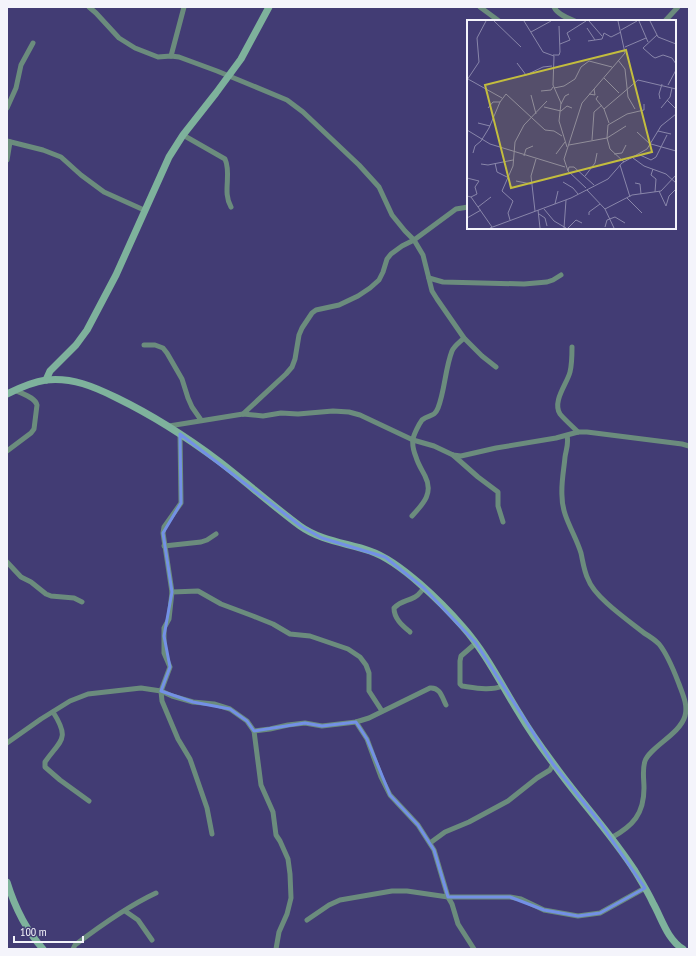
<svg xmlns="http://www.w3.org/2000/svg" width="696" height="956" viewBox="0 0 696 956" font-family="'PT Sans Narrow',sans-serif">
	<rect width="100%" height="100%" fill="#423c74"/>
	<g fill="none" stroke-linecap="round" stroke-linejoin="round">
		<g stroke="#6b8c7d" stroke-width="5">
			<path d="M89,7L96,13L119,38L135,48L158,57L171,56L179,57L217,71L287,100L303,112L359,165L379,187L392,215L405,231L414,240L423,255L432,291L437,299L464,338L482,356L496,367"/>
			<path d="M480,7L499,21"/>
			<path d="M554,7C557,14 567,18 575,21"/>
			<path d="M665,21L678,7"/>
			<path d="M171,56L184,7"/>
			<path d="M7,108L16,88L21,65L33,43"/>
			<path d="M183,135L225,159C232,174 222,192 231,207"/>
			<path d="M7,141L43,150L61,157L81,175L104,192L144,210"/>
			<path d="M7,160L10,142"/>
			<path d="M429,278L443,282L524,284L547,282L553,280L561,275"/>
			<path d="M144,345H155L163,348L167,353L182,379L188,398L192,407L201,420"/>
			<path d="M572,347C572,355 572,364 570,372C567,384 552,401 560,414C565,420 572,426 578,432"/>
			<path d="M243,414L286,374L292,367L295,359L299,335L302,328L312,313L316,310L339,305L358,296L370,288L379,280L383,272L387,259L391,254L402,246L414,240L456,209L468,207"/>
			<path d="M169,426L243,414L263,416L281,413L298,414L333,411L349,412L360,415L413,440L434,446L453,455L461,456L496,448L556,438L578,432H587L682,444L689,446"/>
			<path d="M180,434L181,503L164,527L163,533L172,592L169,619L164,628V653L170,667L161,691L162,701L178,739L190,759L207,808L212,834"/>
			<path d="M567,436C569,443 566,450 565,457C564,469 561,483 562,496C562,517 575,533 581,553C583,562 584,571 588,579C594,597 629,621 644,633C649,636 655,640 659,644C668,655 674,671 679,684C683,695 688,705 685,716C680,734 650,747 645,761C642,770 644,779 644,788C644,814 633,826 611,838"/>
			<path d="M7,451L31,433L34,429L37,405C35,397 22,394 15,390"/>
			<path d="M453,455L478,477L498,492V506L503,522"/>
			<path d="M412,516C423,504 434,493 425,476C422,470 418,464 416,457C414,452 412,445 413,439C414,434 419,424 422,420C429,414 434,418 438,408C445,390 445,369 452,351C454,346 460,342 464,338"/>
			<path d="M164,546L201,542L207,540L216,534"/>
			<path d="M7,562L21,577L31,582L46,594L51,596L74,598L82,602"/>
			<path d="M172,592L198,591L221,604L253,616L273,624L290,634L310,636L348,649L360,657L366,665L369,673V691L382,711"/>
			<path d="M410,632C403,626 394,619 394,608C402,600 406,602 415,597C419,595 421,591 424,588"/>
			<path d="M476,643L461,656L460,661V684L462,686C476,688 490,691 503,686"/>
			<path d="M53,712C71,740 60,740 45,762V767L60,780L89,801"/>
			<path d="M356,722L367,739L381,777L390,795L418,825L434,850L448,897L452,904L458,924L474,949"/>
			<path d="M254,731L270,729L288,725L305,723L322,726L356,722L369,718L430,688C440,687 442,697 446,705"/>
			<path d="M7,743L41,719L70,701L88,694L141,688L161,691L172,696L193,702L214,704L230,709L247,721L254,731L261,785L273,812L276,835L280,841L288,859L290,874L291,898L287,914L279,932L276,949"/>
			<path d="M430,843L445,832L469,822L508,801L537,778L550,770L553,764"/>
			<path d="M125,911L138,920L152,940"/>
			<path d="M307,920L329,905L340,900L392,891H407L448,897H510L521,899L544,910L578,916L600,913L645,888"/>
			<path d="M73,949L75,945C100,926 128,906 156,893"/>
		</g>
		<g stroke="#7eb29c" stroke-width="7">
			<path d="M46,380L50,371L76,345L87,330L116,275L169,157L183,135L216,93L241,59L269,7"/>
			<path d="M7,394C19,388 32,382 46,380C72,377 95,387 117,398C154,416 188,438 220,462C247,483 273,506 300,526C321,541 347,543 370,551C400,561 442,603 463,627C486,653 501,684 519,713C529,730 541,747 553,763C579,800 610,832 635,871C641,881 648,892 653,903C662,919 667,939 683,949"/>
			<path d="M7,882C15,908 25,929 43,949"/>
		</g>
	</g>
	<path fill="none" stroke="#7390e6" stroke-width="3" stroke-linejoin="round" d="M180,434L302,527L322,538L385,557L424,588L476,643L553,764L601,824L645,888L600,913L578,916L544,910L510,897H448L434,850L418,825L390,795L367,739L356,722L322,726L305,723L254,731L247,721L230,709L193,702L161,691L170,667L164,636L172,592L163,533L181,503Z"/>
	<g transform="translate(467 20)">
		<rect width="209" height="209" fill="#423c74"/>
		<path fill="none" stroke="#8986aa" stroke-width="1" d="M27,1L54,27M57,1L76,32L87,36L86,65L94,83L92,101L100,127M122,1L135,16M172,1L181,22M183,1L191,17L209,24M120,8L128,20M154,10L170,1M64,12L84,1M190,15L176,28L185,36L188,38L196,35L205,38L209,44M121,21L135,19L137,13L144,17L154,12M93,24L103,20L100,13L119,1M158,27L179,18M86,35H92L93,32L92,6M151,40L158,49L161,77L168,89M50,43L59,55L76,47L85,46M137,58L152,73M1,59L35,78M0,60L12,42L10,18L19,1M201,65L209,50M87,68L97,66L108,59L114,47L122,41L145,47M74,71L84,70L86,67M122,74L128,75L127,69M64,75L69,94M131,76L129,79L137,89L142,103M193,79L192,74L195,64M200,80L209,89M94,84L98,76L102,74M77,87L94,91L100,86L105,88M21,88L26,82H33M194,88L203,77L205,68M137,89L171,60L209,69M11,103L23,106M0,110L23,124L98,147M191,111L204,114M170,112L183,124M125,120L127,92L135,85M184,124L209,131M102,125L140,118L159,106M6,133L8,126L14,121L22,108L33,82L39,74L78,110L87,111L95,116M89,134L98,122M147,134L155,133L159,125M173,135L184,140L189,137L200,115M57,136L59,129L66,126M166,138L177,146L199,154L209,163M157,142L143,129L140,118L141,105L160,94L177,90V84M28,143L30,152L40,157M14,144L21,145L46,140M153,145L163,177M186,149L184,155L189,159L188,172M101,151L102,147H107L127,165M118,156L128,143L130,133M0,158L12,161L8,167L10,174L4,177M49,161L64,164M96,162L106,168L111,174M168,163L173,164L174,174M119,168L101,151L97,139L115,83L158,33L151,1M120,170L138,189L147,208M192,171L199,186L202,176L209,169M0,176L4,177L25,207M160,178L175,193M88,184L91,171M11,187L24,177M77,189L87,201L99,208M138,189L165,175L194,171L209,155M71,190L73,208M68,191L64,156L69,139M72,194L78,198L80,206M122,195V192L133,184M0,198L14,190M43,200L41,193L46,181L35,171L46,146L48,122L57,105L80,81M138,207L140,200L148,197L158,203M23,208L104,178L141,159L155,143L180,129L194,106L209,94M97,208L99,180M101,208L109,200L115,203"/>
		<path fill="#c3bd3e" fill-opacity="0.15" stroke="#c3bd3e" stroke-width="2" d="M159,30L185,132L44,168L18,65Z"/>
		<rect width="209" height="209" fill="none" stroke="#f4f4fb" stroke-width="2"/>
	</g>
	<rect width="696" height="956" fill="none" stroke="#f4f4fb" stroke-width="16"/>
	<path d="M14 936v6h69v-6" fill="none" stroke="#f4f4fb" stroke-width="2"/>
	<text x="20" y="936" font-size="12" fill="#f4f4fb" stroke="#423c74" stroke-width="3" paint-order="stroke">100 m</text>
</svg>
